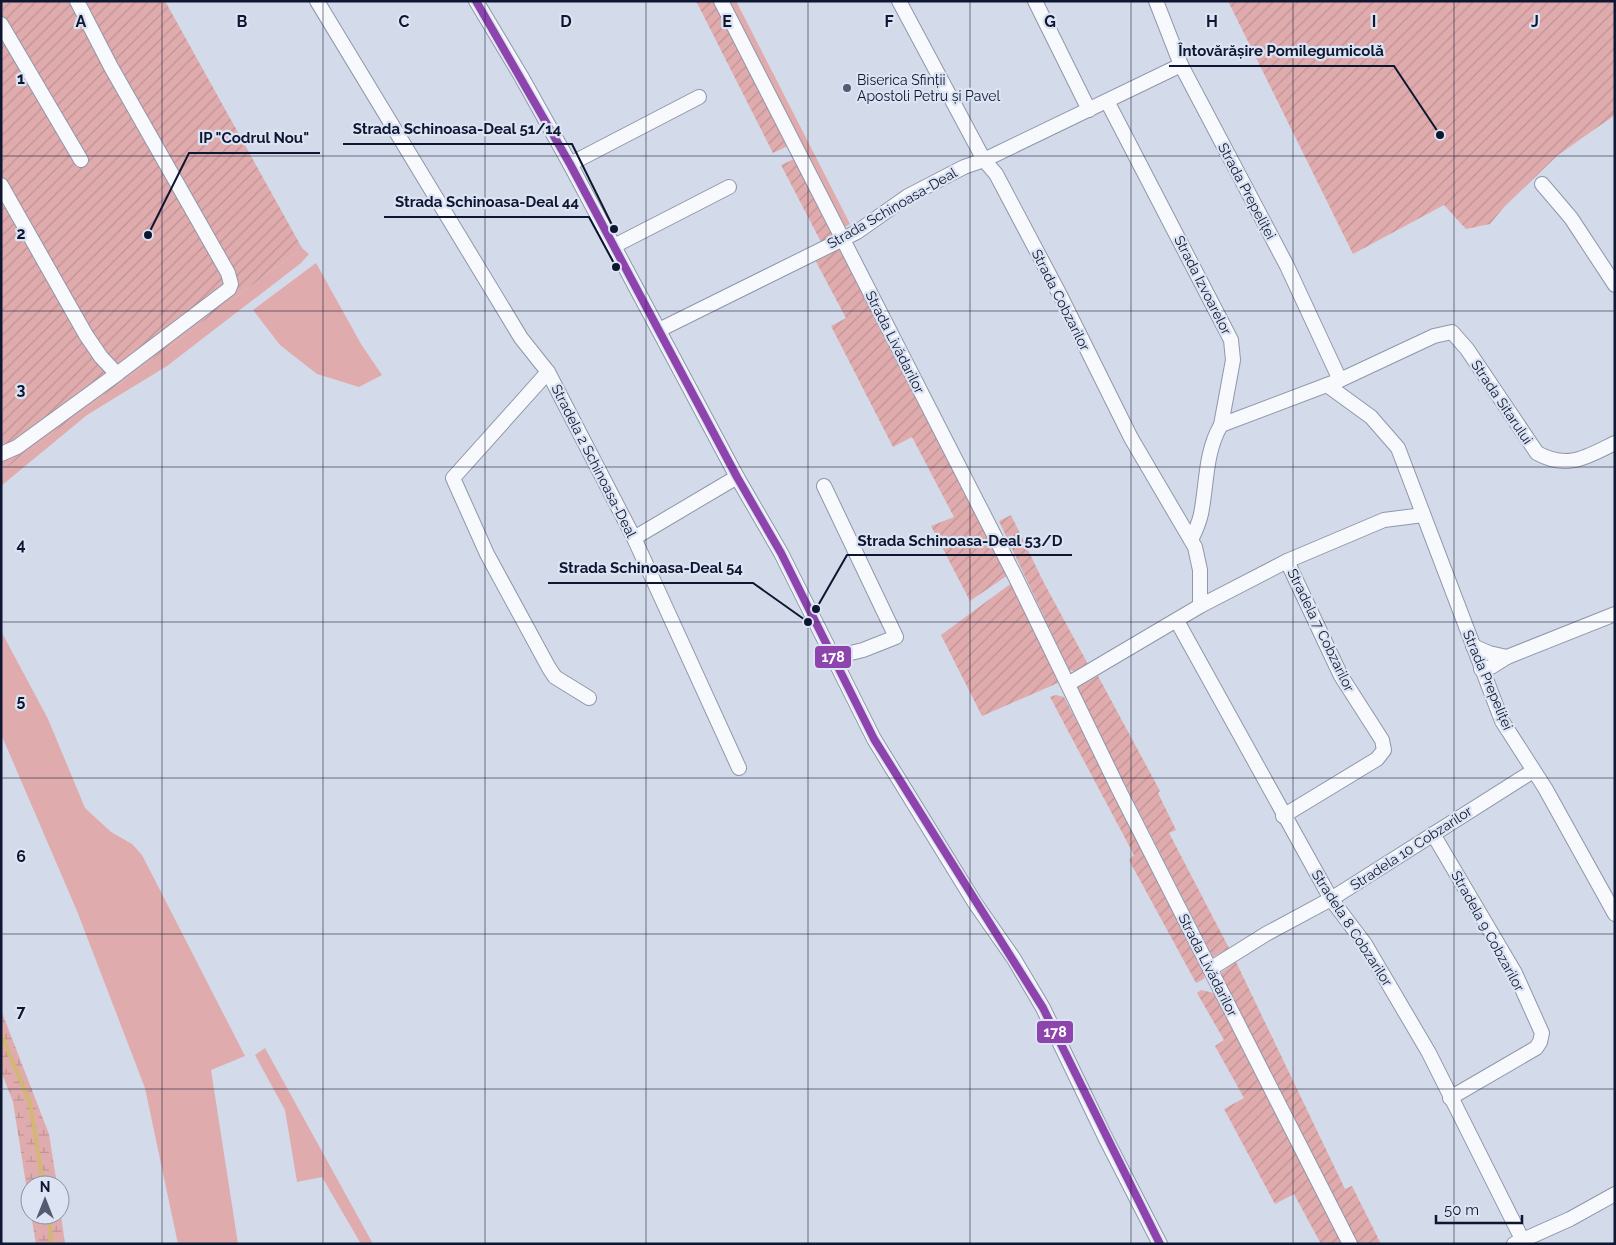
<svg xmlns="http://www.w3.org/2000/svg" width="1616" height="1245" viewBox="0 0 1616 1245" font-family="Raleway,sans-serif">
	<defs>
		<pattern id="wetland-marsh" width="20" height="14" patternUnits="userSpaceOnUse" patternTransform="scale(1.25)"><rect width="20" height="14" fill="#e0abad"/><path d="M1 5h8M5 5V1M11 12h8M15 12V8" fill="none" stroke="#bf9295"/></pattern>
		<pattern id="garden-furrows" width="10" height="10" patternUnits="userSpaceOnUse" patternTransform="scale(1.25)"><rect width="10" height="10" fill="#e0abad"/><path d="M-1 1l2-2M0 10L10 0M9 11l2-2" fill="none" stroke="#bf9295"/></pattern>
	</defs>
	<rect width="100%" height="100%" fill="#d3dae9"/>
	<g fill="#e0abad">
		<path d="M728,1H736L850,224L843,228Z"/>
		<path d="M302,248L309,254L301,263L167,366L87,415L1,486V472Z"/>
		<path d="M316,263L361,344L382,375L359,387L317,374L280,345L253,310Z"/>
		<path d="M1,631L48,719L85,808L111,832L132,844L142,855L245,1056L211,1070L238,1244H178L145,1088L77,911L1,734Z"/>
		<path d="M265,1048L373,1244H361L322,1177L297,1182L285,1110L255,1055Z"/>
	</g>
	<g fill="url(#wetland-marsh)">
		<path d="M1,1010L49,1134L57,1185H30V1209L13,1102L1,1071Z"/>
		<path d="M60,1208L65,1244H36L31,1215H60Z"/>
	</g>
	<g fill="url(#garden-furrows)">
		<path d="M1,1H165L302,248L1,472Z"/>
		<path d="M696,1H714L788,146L773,153Z"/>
		<path d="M1228,1H1615V115L1558,155L1505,206L1490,224L1466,229L1444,205L1353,254Z"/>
		<path d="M794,159L834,235L821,242L781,165Z"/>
		<path d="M841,246L1008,575L970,601L931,526L954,517L912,437L893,447L831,326L846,318L814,258Z"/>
		<path d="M1011,515L1044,583L1089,666L1079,672L1069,670L999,521Z"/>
		<path d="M1013,582L1060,682L982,716L941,635Z"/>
		<path d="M1098,676L1160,791L1158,793L1176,830L1169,833L1229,948L1213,957L1076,688Z"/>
		<path d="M1056,695L1064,697L1178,915L1205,973L1204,979L1196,983L1129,860L1134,855L1050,697Z"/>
		<path d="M1236,962L1345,1189L1352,1186L1381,1244H1358L1219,974Z"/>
		<path d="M1201,990L1214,993L1342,1244H1321L1294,1194L1275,1204L1224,1109L1244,1098L1215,1046L1224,1040L1197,993Z"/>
	</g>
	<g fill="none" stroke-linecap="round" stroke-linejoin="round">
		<g stroke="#d2b875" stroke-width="4">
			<path d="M1,1034L30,1103L43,1185"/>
			<path d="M48,1215L52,1244"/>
		</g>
		<defs>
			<g id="minor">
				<path d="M317,1L521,338L548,372L634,538L739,768"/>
				<path d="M476,1L521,76L570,164L737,477L781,553L874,739L975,903L1014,959L1043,1008L1105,1137L1160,1244"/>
				<path d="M721,1L1015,576L1120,792L1350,1244"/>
				<path d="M899,1L984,160L996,174L1060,295L1131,438L1195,547L1200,570V606"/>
				<path d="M1035,1L1089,110"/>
				<path d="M1156,1L1181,65L1287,266L1340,380"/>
				<path d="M1,24L81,160"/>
				<path d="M1107,101L1231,340L1233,360L1221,425C1205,452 1207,484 1201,514C1199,523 1195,532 1191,540"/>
				<path d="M570,164L699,97"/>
				<path d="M1542,184L1571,218L1615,285"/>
				<path d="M1,185L86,335L101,357L117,374L229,289L231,284L228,273L111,67L77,1"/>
				<path d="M614,246L729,187"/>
				<path d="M659,330L857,232L908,196L964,167L984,160L1181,65"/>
				<path d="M548,372L453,478L487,554L549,668L555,677L589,698"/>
				<path d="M1327,385L1371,417L1398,448L1502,721L1545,788L1615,914"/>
				<path d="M1221,425L1340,380L1434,336L1452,332L1467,349L1537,453C1568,470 1586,457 1615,443"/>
				<path d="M1,454L17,447L117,374"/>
				<path d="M824,486L896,637L863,650L834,657"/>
				<path d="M634,538L737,477"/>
				<path d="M1177,621L1331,899L1365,944L1429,1053L1522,1239"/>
				<path d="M1473,646L1489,653L1507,657"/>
				<path d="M1481,669L1491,667L1507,657L1615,614"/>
				<path d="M1068,684L1200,606L1287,561L1384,520L1423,515"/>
				<path d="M1283,816L1377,759L1384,750L1382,740L1341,676L1287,561"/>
				<path d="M1433,834L1515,973L1542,1033L1540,1042L1536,1048L1450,1098"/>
				<path d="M1210,969L1266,934L1331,899L1533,771"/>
				<path d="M1514,1244L1570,1219L1615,1194"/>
			</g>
		</defs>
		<use href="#minor" stroke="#9097aa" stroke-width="16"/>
		<use href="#minor" stroke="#f8f9fc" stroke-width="14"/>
		<defs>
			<path id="bus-1" d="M476,1L570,164L737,477L781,553L874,739L1043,1008L1160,1244"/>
		</defs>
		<use href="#bus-1" stroke="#dce3f2" stroke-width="11"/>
		<use href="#bus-1" stroke="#8e44ad" stroke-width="8"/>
	</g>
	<path fill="none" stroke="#0d1731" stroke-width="1" stroke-opacity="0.55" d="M162,1V1244M323,1V1244M485,1V1244M646,1V1244M808,1V1244M970,1V1244M1131,1V1244M1293,1V1244M1454,1V1244M1,156H1615M1,311H1615M1,467H1615M1,622H1615M1,778H1615M1,934H1615M1,1089H1615"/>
	<circle fill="#525b71" stroke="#dce3f2" stroke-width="2" cx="847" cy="88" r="5"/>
	<g text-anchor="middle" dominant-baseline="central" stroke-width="4.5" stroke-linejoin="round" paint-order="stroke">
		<g font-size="14" fill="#0d1731" stroke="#dce3f2" text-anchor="start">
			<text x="857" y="80">Biserica Sfinții<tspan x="857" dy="16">Apostoli Petru și Pavel</tspan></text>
		</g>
		<g font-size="14" fill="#0d1731" stroke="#dce3f2">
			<text transform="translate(1247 191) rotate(62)">Strada Prepeliței</text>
			<text transform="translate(892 208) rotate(-30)">Strada Schinoasa-Deal</text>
			<text transform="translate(1203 285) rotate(63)">Strada Izvoarelor</text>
			<text transform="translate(1061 300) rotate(63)">Strada Cobzarilor</text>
			<text transform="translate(895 342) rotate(63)">Strada Livădarilor</text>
			<text transform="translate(1502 402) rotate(56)">Strada Sitarului</text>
			<text transform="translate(594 461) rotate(63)">Stradela 2 Schinoasa-Deal</text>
			<text transform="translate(1321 630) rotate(64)">Stradela 7 Cobzarilor</text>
			<text transform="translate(1488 680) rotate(67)">Strada Prepeliței</text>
			<text transform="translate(1411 848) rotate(-33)">Stradela 10 Cobzarilor</text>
			<text transform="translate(1352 928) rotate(57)">Stradela 8 Cobzarilor</text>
			<text transform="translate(1488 931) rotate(61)">Stradela 9 Cobzarilor</text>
			<text transform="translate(1208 965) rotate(63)">Strada Livădarilor</text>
		</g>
	</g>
	<g font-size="16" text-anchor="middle" font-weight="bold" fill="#0d1731" stroke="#dce3f2" stroke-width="4.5" stroke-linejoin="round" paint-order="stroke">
		<text x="81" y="27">A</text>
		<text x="242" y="27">B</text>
		<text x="404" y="27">C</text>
		<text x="566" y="27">D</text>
		<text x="727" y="27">E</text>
		<text x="889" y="27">F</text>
		<text x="1050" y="27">G</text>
		<text x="1212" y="27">H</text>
		<text x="1374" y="27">I</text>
		<text x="1535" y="27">J</text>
		<text x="21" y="84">1</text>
		<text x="21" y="239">2</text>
		<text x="21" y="395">3</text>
		<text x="21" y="550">4</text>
		<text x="21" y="706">5</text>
		<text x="21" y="862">6</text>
		<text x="21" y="1017">7</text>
	</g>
	<path fill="none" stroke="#0d1731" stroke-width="2" d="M1440 135L1394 66H1169M614 229L572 144H343M148 235L189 153H320M616 267L589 217H384M816 609L847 555H1072M808 622L753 583H548"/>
	<g fill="#0d1731" stroke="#dce3f2" stroke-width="2">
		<circle cx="1440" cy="135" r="5"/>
		<circle cx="614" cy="229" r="5"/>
		<circle cx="148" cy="235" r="5"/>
		<circle cx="616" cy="267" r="5"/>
		<circle cx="816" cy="609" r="5"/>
		<circle cx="808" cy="622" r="5"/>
	</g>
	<g font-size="15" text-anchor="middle" font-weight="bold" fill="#0d1731" stroke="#dce3f2" stroke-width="4.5" stroke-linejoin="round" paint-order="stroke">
		<text x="1281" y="56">Întovărășire Pomilegumicolă</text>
		<text x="457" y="134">Strada Schinoasa-Deal 51/14</text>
		<text x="254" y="143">IP "Codrul Nou"</text>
		<text x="487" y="207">Strada Schinoasa-Deal 44</text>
		<text x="960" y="546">Strada Schinoasa-Deal 53/D</text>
		<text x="651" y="573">Strada Schinoasa-Deal 54</text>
	</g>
	<g stroke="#dce3f2" stroke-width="2">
		<rect x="814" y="645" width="38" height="24" rx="5" fill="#8e44ad"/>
		<rect x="1036" y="1020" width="38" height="24" rx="5" fill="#8e44ad"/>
	</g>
	<g font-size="14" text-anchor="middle" font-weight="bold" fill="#fff">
		<text x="833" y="662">178</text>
		<text x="1055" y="1037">178</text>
	</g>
	<rect width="1616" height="1245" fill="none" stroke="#0d1731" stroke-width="5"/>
	<g transform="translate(45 1200)"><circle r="24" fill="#dce3f2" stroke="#8991a5"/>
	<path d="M0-4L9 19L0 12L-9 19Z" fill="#525b71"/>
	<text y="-8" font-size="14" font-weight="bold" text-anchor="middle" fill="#0d1731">N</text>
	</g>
	<path d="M1436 1215v8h86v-8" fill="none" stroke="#0d1731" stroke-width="2.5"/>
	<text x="1444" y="1215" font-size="15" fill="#0d1731" stroke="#dce3f2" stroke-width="4" paint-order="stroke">50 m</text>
</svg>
